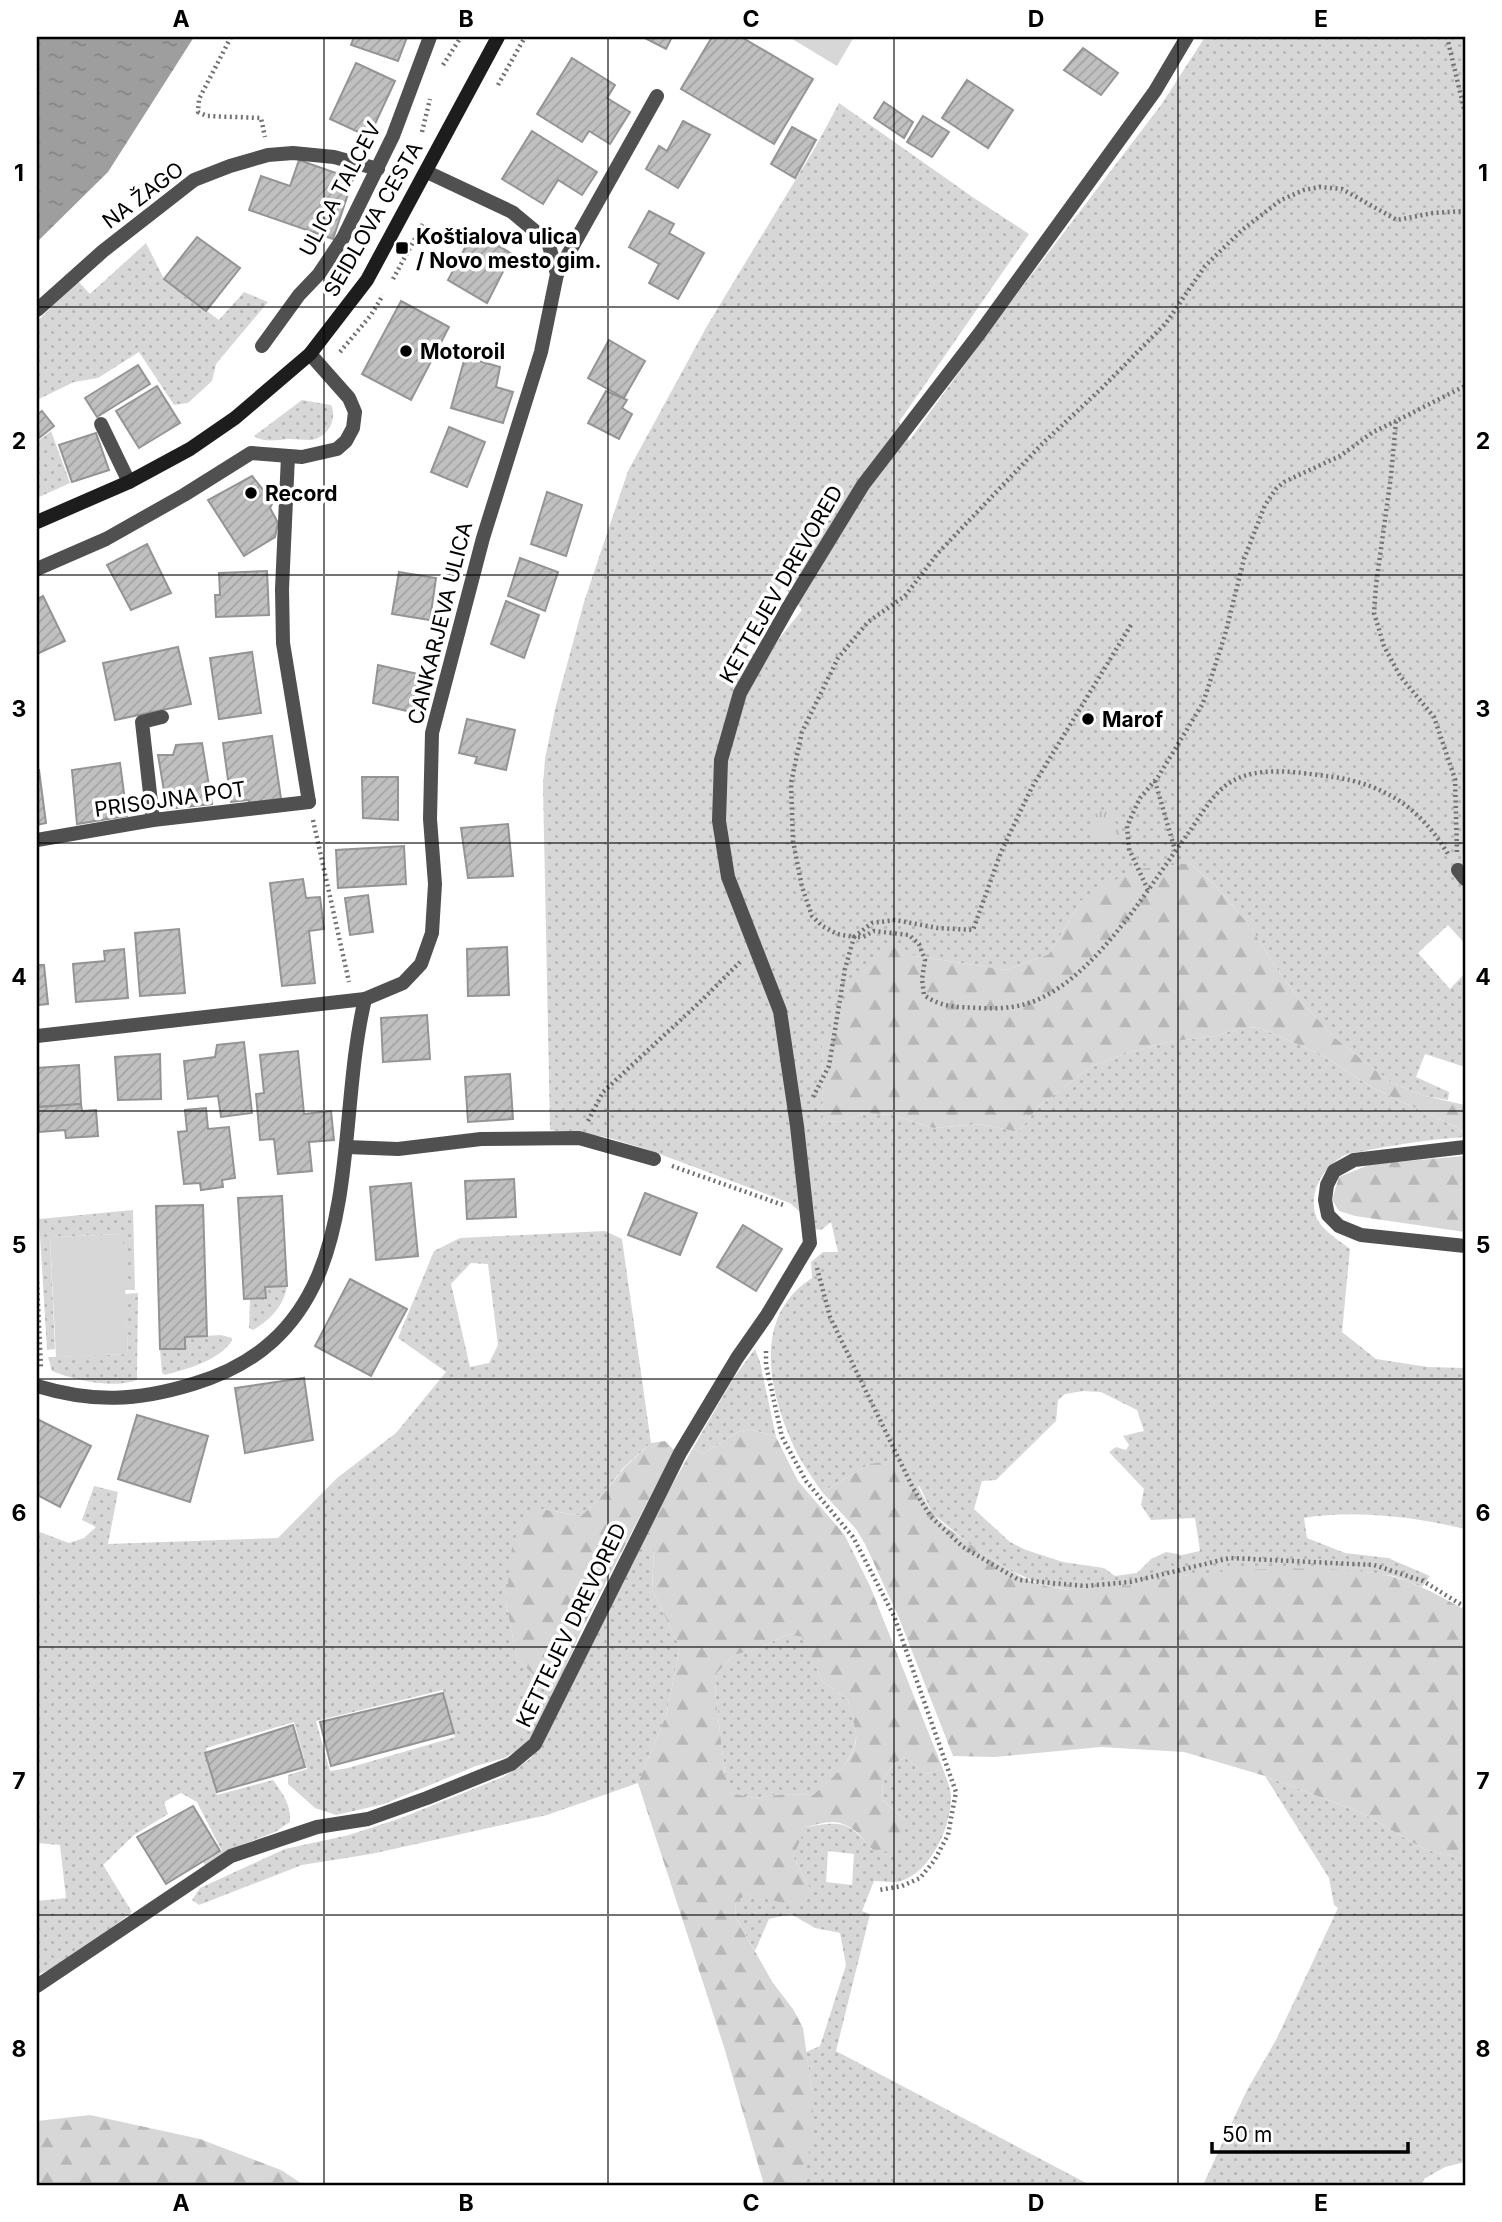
<svg xmlns="http://www.w3.org/2000/svg" width="1502" height="2222" viewBox="0 0 1502 2222" font-family="Inter,sans-serif">
	<defs>
		<pattern id="grass-dots" width="8" height="8" patternUnits="userSpaceOnUse" patternTransform="scale(1.75)"><rect width="8" height="8" fill="#d7d7d7"/><path d="M2 2h.1M6 6h.1" fill="none" stroke="#b7b7b7" stroke-width="1.8" stroke-linecap="round"/></pattern>
		<pattern id="forest-firs" width="22" height="20" patternUnits="userSpaceOnUse" patternTransform="scale(1.75)"><rect width="22" height="20" fill="#d7d7d7"/><path d="M5 1l3.5 6h-7zM16 11l3.5 6h-7z" fill="#b7b7b7"/></pattern>
		<pattern id="park-tufts" width="24" height="20" patternUnits="userSpaceOnUse" patternTransform="scale(1.75)"><rect width="24" height="20" fill="#d7d7d7"/><path d="M3 7l-1-3M5 7V3M7 7l1-3M15 17l-1-3M17 17v-4M19 17l1-3" fill="none" stroke="#b7b7b7"/></pattern>
		<pattern id="water-ripples" width="26" height="14" patternUnits="userSpaceOnUse" patternTransform="scale(1.75)"><rect width="26" height="14" fill="#9e9e9e"/><path d="M2 4q2-2 4 0t4 0M15 11q2-2 4 0t4 0" fill="none" stroke="#868686"/></pattern>
		<pattern id="building-hatch" width="6" height="6" patternUnits="userSpaceOnUse" patternTransform="scale(1.75)"><rect width="6" height="6" fill="#c0c0c0"/><path d="M-1 1l2-2M0 6l6-6M5 7l2-2" fill="none" stroke="#a3a3a3"/></pattern>
	</defs>
	<rect width="100%" height="100%" fill="#fff"/>
	<g fill="url(#grass-dots)" fill-rule="evenodd">
		<path d="M1205,37H1465V944L1448,925L1418,953L1450,989L1465,973V1067L1425,1054L1416,1077L1449,1092L1448,1100L1425,1096L1392,1083L1335,1038L1300,1000L1275,966L1252,929L1217,887L1190,863L1166,866L1082,900L1049,954L1007,970L916,956L877,958L867,965L833,1030L822,1040L823,1121L839,1122L866,1113L892,1115L933,1128L980,1124L1018,1132L1039,1106L1092,1066L1130,1052L1168,1042L1215,1036L1237,1029L1258,1027L1324,1056L1373,1088L1460,1129L1465,1137C1432,1139 1401,1144 1369,1150C1361,1152 1350,1152 1343,1156C1323,1168 1308,1192 1316,1216C1320,1229 1340,1241 1350,1249L1342,1332L1376,1359L1428,1367L1465,1368V1529C1415,1517 1355,1509 1304,1518L1307,1538L1345,1553L1388,1558L1430,1576L1422,1587L1394,1576L1368,1572L1313,1570H1243L1182,1576L1113,1590L1076,1591L1043,1585L1009,1570L968,1543L932,1513L920,1487L870,1464L822,1492C814,1480 805,1468 798,1455C770,1398 749,1318 812,1278L811,1262L823,1252H838L831,1222L821,1230L803,1227L800,1212L790,1203L649,1150L606,1137L550,1130L543,785L545,759L556,705L584,602L628,471L707,326L816,146L839,103L974,198L1029,234L899,422L909,441L1004,311L1161,105ZM783,585L802,610L778,640L764,664L758,654L744,653ZM1083,1391L1101,1392L1137,1410L1144,1431L1123,1436L1129,1445L1126,1450L1116,1447L1109,1452L1144,1489L1141,1505L1151,1520L1195,1518L1200,1551L1182,1555L1166,1552L1151,1559L1137,1573L1115,1576L1104,1568L1063,1562L1026,1550L1010,1542L974,1509L982,1481L996,1480L1056,1421L1058,1400L1065,1394Z"/>
		<path d="M146,243L164,279L219,320L244,292L268,302L216,364L212,381L188,403L174,405L139,352L98,378L74,382L37,400V322L77,280L90,294Z"/>
		<path d="M302,400L331,405C338,420 327,438 311,440C304,440 295,439 288,439C276,440 264,443 254,436Z"/>
		<path d="M51,431L70,483L37,498V442Z"/>
		<path d="M133,1210L135,1290H125L122,1234L50,1237L55,1349L47,1350L39,1219Z"/>
		<path d="M605,1231L622,1239L651,1443L624,1467L599,1499L581,1516L542,1509L506,1603L517,1659L540,1681L555,1691L529,1741L516,1751L504,1758L476,1766L384,1804L336,1815L315,1808L288,1784V1775L307,1769L294,1722L206,1748L217,1795L273,1780C283,1794 291,1804 290,1822L275,1832L237,1847L207,1868L203,1862L222,1851L197,1802L181,1793L164,1802L168,1814L134,1835L103,1865L132,1912L71,1960L37,1975V1901L66,1898L60,1845L37,1843V1531L69,1543L84,1538L96,1527L82,1520L94,1486L118,1492L108,1544L278,1538L337,1478L396,1433L446,1372L398,1338L434,1251L460,1238ZM471,1263L488,1264L498,1345L489,1363L470,1367L451,1284ZM443,1690L455,1737L348,1768L330,1771L316,1721Z"/>
		<path d="M287,1286C284,1306 270,1320 253,1330L249,1328L250,1299L265,1298V1287Z"/>
		<path d="M138,1293L137,1380C115,1389 73,1380 52,1371L48,1357L128,1354L125,1294Z"/>
		<path d="M221,1335L232,1338V1341C218,1361 187,1369 165,1375L162,1373L160,1349H185V1337Z"/>
		<path d="M755,1349L760,1362L776,1437L750,1429L738,1432L703,1454L693,1448L733,1379Z"/>
		<path d="M639,1544L654,1547L652,1590L680,1647L666,1716L638,1783L547,1815L371,1854L302,1865L199,1905L192,1900L200,1888L285,1849L349,1835L401,1818L503,1777L530,1759L544,1740Z"/>
		<path d="M789,1634L803,1637L822,1681L848,1700C851,1712 857,1726 856,1738C854,1763 830,1779 813,1795L785,1794L754,1798L730,1793L725,1774L715,1691L717,1673L734,1655L756,1649Z"/>
		<path d="M904,1757L926,1774L943,1769C946,1777 950,1787 951,1796C952,1825 931,1872 901,1881C893,1883 882,1881 874,1881L862,1911L870,1914L836,2051L1090,2185H802L812,2092L806,2052L820,2046L846,1965L840,1933L815,1928L791,1914L769,1919L755,1951L736,1918L735,1903L747,1894L764,1897L811,1891L793,1856L805,1827C841,1821 849,1820 872,1850L905,1820L883,1800C881,1776 886,1770 904,1757ZM828,1851L854,1854L852,1885L826,1882Z"/>
		<path d="M1265,1776L1362,1813L1424,1849L1465,1860V2162L1445,2167L1424,2179L1422,2185H1203L1247,2090L1276,2040L1338,1908L1334,1905L1329,1878Z"/>
	</g>
	<g fill="url(#forest-firs)" fill-rule="evenodd">
		<path d="M1190,863L1217,887L1252,929L1275,966L1300,1000L1335,1038L1392,1083L1425,1096L1465,1105V1135L1460,1129L1373,1088L1324,1056L1258,1027L1237,1029L1215,1036L1168,1042L1130,1052L1092,1066L1039,1106L1018,1132L980,1124L933,1128L892,1115L866,1113L839,1122L823,1121L822,1040C844,1019 846,985 867,964C874,957 886,952 894,946L916,956L1007,970L1049,954L1082,900L1113,881L1140,869Z"/>
		<path d="M1465,1156V1232L1355,1216L1339,1211L1332,1200L1339,1177L1371,1164Z"/>
		<path d="M750,1429L776,1437L798,1481L844,1534L870,1586L943,1769L926,1774L904,1757C886,1770 881,1776 883,1800L905,1820L902,1848C858,1862 875,1834 840,1823C830,1820 815,1825 806,1827L793,1856L811,1891L806,1902L795,1906L747,1894L735,1903L736,1918L773,1983L793,2009L803,2028L812,2092L814,2128L802,2185H764L724,2047L638,1783L666,1716L680,1647L652,1590L654,1548L639,1544L693,1448L703,1454L738,1432ZM789,1634L802,1637L822,1681L848,1700C851,1711 854,1722 856,1733C859,1759 830,1779 813,1795L785,1794L754,1798L731,1793L725,1774L715,1691L717,1673L734,1655L756,1649Z"/>
		<path d="M665,1441L674,1450L582,1629L555,1691L540,1681L517,1659L506,1603L512,1547L521,1523L542,1509L581,1516L599,1499L625,1467L651,1443Z"/>
		<path d="M905,1459C914,1476 921,1495 931,1511C939,1523 964,1540 976,1548C997,1562 1020,1580 1046,1586C1095,1597 1134,1583 1182,1576C1240,1568 1308,1566 1367,1572C1403,1575 1435,1593 1465,1610V1860L1424,1849L1362,1813L1265,1776L1184,1752L1101,1747L995,1757L953,1756L899,1618L865,1544L856,1529L822,1492L870,1464Z"/>
		<path d="M90,2115L200,2139L281,2170L304,2185H37V2121Z"/>
	</g>
	<path fill="url(#park-tufts)" d="M1109,807L1122,838L1099,844L1090,817Z"/>
	<g fill="#d7d7d7">
		<path d="M789,37H854L837,66Z"/>
		<path d="M123,1234L128,1354L56,1357L50,1237Z"/>
	</g>
	<path fill="url(#water-ripples)" d="M37,37H194L108,172L37,242Z"/>
	<g fill="url(#building-hatch)" stroke="#949494" stroke-width="2">
		<path d="M354,37H407L398,61L351,45Z"/>
		<path d="M643,37H672L666,49Z"/>
		<path d="M712,37H741L813,79L774,144L681,89Z"/>
		<path d="M1083,48L1118,73L1101,95L1064,70Z"/>
		<path d="M572,58L615,85L607,98L630,112L610,144L589,131L582,142L537,114Z"/>
		<path d="M356,63L395,81L369,137L330,119Z"/>
		<path d="M967,80L1013,110L988,148L942,118Z"/>
		<path d="M884,102L913,122L904,138L874,118Z"/>
		<path d="M923,116L949,132L932,157L907,142Z"/>
		<path d="M683,121L710,135L678,188L646,169L659,146L667,151Z"/>
		<path d="M792,127L816,140L795,178L771,164Z"/>
		<path d="M532,131L597,172L582,195L558,180L543,204L502,179Z"/>
		<path d="M299,160L353,179L333,239L249,210L261,176L290,186Z"/>
		<path d="M649,211L674,224L669,233L704,253L678,299L649,283L659,264L629,247Z"/>
		<path d="M474,231L512,254L487,303L448,280Z"/>
		<path d="M197,237L240,268L206,311L164,279Z"/>
		<path d="M401,301L449,327L411,400L362,374Z"/>
		<path d="M609,340L645,361L624,398L588,378Z"/>
		<path d="M465,357L500,367L496,387L513,392L503,423L451,408Z"/>
		<path d="M138,365L150,384L97,417L85,398Z"/>
		<path d="M157,386L180,423L139,448L116,411Z"/>
		<path d="M606,391L627,400L622,408L632,414L619,439L588,423Z"/>
		<path d="M42,411L54,426L39,438L37,415Z"/>
		<path d="M449,427L485,442L467,487L431,472Z"/>
		<path d="M96,433L109,470L72,482L59,445Z"/>
		<path d="M252,476L273,502L270,508L278,523L275,537L244,556L208,500Z"/>
		<path d="M547,492L582,505L566,556L531,544Z"/>
		<path d="M147,544L171,593L131,610L107,565Z"/>
		<path d="M520,558L558,572L545,611L508,596Z"/>
		<path d="M267,571L269,615L216,617L215,595H220L219,573Z"/>
		<path d="M399,572L436,578L430,620L392,614Z"/>
		<path d="M43,596L65,641L37,654V599Z"/>
		<path d="M506,601L539,615L524,658L491,644Z"/>
		<path d="M178,647L191,704L115,720L103,663Z"/>
		<path d="M252,652L261,713L219,719L210,658Z"/>
		<path d="M378,665L418,674L411,712L373,703Z"/>
		<path d="M467,719L515,730L506,770L475,763L477,757L459,753Z"/>
		<path d="M272,736L281,799L250,803L248,800L231,802L223,743Z"/>
		<path d="M202,743L212,804L167,809L158,755H173L176,745Z"/>
		<path d="M120,763L127,816L77,824L72,770Z"/>
		<path d="M37,770H39L46,823L37,825Z"/>
		<path d="M362,777H398V820L363,818Z"/>
		<path d="M508,824L513,876L468,878L461,828Z"/>
		<path d="M404,846L406,884L338,888L336,850Z"/>
		<path d="M303,879L306,898L320,897L324,929L309,931L315,983L282,986L270,883Z"/>
		<path d="M368,895L373,932L350,935L345,898Z"/>
		<path d="M179,929L185,993L140,996L135,933Z"/>
		<path d="M507,947L509,995L468,996L467,949Z"/>
		<path d="M124,949L128,998L76,1002L73,964L105,961L104,951Z"/>
		<path d="M37,965H44L48,1004L38,1005L37,1013Z"/>
		<path d="M427,1015L430,1059L383,1062L381,1018Z"/>
		<path d="M244,1042L252,1113L221,1117L218,1096L188,1099L184,1061L215,1057L217,1045Z"/>
		<path d="M298,1051L304,1114L331,1111L334,1140L309,1142L312,1171L278,1174L274,1139L260,1140L256,1094L264,1093L260,1055Z"/>
		<path d="M160,1054L161,1099L118,1100L115,1057Z"/>
		<path d="M79,1065L81,1104L38,1107L37,1068Z"/>
		<path d="M510,1074L513,1119L468,1122L465,1077Z"/>
		<path d="M81,1104L82,1111L96,1110L98,1136L66,1138L65,1130L39,1132L38,1107Z"/>
		<path d="M206,1108L208,1129L229,1127L235,1178L222,1180L223,1187L201,1190L200,1183L184,1184L178,1132L187,1131L185,1110Z"/>
		<path d="M514,1179L516,1217L467,1219L465,1181Z"/>
		<path d="M411,1183L418,1256L376,1260L370,1187Z"/>
		<path d="M645,1193L697,1213L680,1255L628,1235Z"/>
		<path d="M282,1196L287,1286L265,1287L266,1298L244,1299L238,1198Z"/>
		<path d="M203,1205L207,1336L185,1337V1349H160L156,1206Z"/>
		<path d="M743,1225L782,1249L756,1291L717,1267Z"/>
		<path d="M350,1279L407,1309L371,1376L315,1346Z"/>
		<path d="M304,1378L313,1440L245,1453L235,1388Z"/>
		<path d="M137,1415L208,1436L190,1502L118,1479Z"/>
		<path d="M37,1419L91,1446L60,1507L37,1495Z"/>
		<path d="M443,1693L454,1733L331,1766L320,1722Z"/>
		<path d="M293,1725L305,1767L217,1792L205,1753Z"/>
		<path d="M193,1806L220,1851L166,1884L137,1837Z"/>
	</g>
	<g fill="none" stroke-linecap="round" stroke-linejoin="round">
		<g stroke="#727272" stroke-width="4.5" stroke-dasharray="2 3.5" stroke-linecap="butt">
			<path d="M231,37L199,99L198,112L207,116L261,118L265,137"/>
			<path d="M1447,37L1465,113"/>
			<path d="M443,65L461,37"/>
			<path d="M498,85L525,37"/>
			<path d="M422,132L430,99"/>
			<path d="M393,279L424,222"/>
			<path d="M340,352L371,315L383,295"/>
			<path d="M1131,625L1031,789L1001,852L973,930L938,928L895,920L872,923L854,937L837,934L822,926L812,916L802,887L793,841L791,783L802,732L838,658L868,622L905,596L938,553L1043,443L1101,389L1166,323L1205,266L1242,230L1281,200L1304,190L1320,187L1342,189L1397,220L1433,213L1465,211"/>
			<path d="M1155,781L1175,850"/>
			<path d="M313,820L349,982"/>
			<path d="M1457,852L1455,779L1434,717L1400,676L1384,646L1374,613L1376,585L1391,476L1396,421L1465,386"/>
			<path d="M1148,890L1129,849L1127,826L1140,798L1158,777L1203,703L1225,635L1244,559L1265,505L1276,489L1284,482L1340,456L1373,432L1396,421"/>
			<path d="M813,1097L829,1066L845,969L854,937H863L874,931L909,935L919,944L925,960L922,979L924,995C942,1008 958,1007 980,1008C999,1009 1018,1008 1037,1000C1099,973 1150,885 1189,832C1199,818 1211,797 1225,786C1255,763 1299,773 1334,777C1386,785 1421,809 1448,854"/>
			<path d="M588,1121L603,1092L701,1001L740,962"/>
			<path d="M672,1166L786,1206"/>
			<path d="M817,1268L830,1317L913,1488L931,1517L963,1547L1019,1580L1085,1586L1130,1582L1230,1558L1374,1565L1423,1581L1465,1607"/>
			<path d="M37,1282L41,1368"/>
			<path d="M766,1351V1365L782,1437L806,1481L853,1537L894,1616L956,1792L948,1835L934,1861L920,1878L902,1886L879,1890"/>
		</g>
		<g stroke="#505050" stroke-width="14">
			<path d="M101,424L129,482"/>
			<path d="M282,589L283,643L309,802"/>
			<path d="M153,820L142,722L162,717"/>
			<path d="M37,1986L231,1856L317,1827L368,1819L427,1798L511,1764L535,1744L680,1453L737,1358L767,1315L810,1243L797,1126L780,1011L728,877L719,821L721,760L740,693L789,606L863,485L979,334L1155,91L1187,37"/>
		</g>
		<g stroke="#505050" stroke-width="14">
			<path d="M557,274L657,96"/>
			<path d="M37,310L103,251L194,180L230,166L268,155L293,153L334,157L378,169"/>
			<path d="M262,346L299,295L319,274L343,238L393,136L430,37"/>
			<path d="M37,569L106,539L184,495L251,453L302,457L337,449L346,441L353,428L355,412L349,398L310,354"/>
			<path d="M282,589L288,456"/>
			<path d="M37,840L153,820L309,802"/>
			<path d="M1458,870L1465,879"/>
			<path d="M37,1036L365,999L403,983L421,964L432,933L435,884L430,819L432,733L483,538L541,352L557,274L548,242L512,212L427,172"/>
			<path d="M347,1147L398,1149L481,1139L579,1138L654,1159"/>
			<path d="M1465,1147L1354,1160L1334,1171L1327,1185L1325,1200L1328,1215L1339,1226L1361,1235L1465,1246"/>
			<path d="M37,1386C93,1403 137,1401 193,1384C374,1330 331,1141 365,999"/>
		</g>
		<path stroke="#1d1d1d" stroke-width="14" d="M37,522L129,482L190,449L235,418L310,354L367,280L498,37"/>
	</g>
	<path fill="none" stroke="#000" stroke-width="2" stroke-opacity="0.55" d="M324,37V2185M608,37V2185M894,37V2185M1178,37V2185M37,307H1465M37,575H1465M37,843H1465M37,1111H1465M37,1379H1465M37,1647H1465M37,1915H1465"/>
	<g fill="#000" stroke="#fff" stroke-width="2.5">
		<rect x="395" y="241" width="14" height="14" rx="3.5"/>
		<circle cx="406" cy="351" r="7"/>
		<circle cx="251" cy="493" r="7"/>
		<circle cx="1088" cy="719" r="7"/>
	</g>
	<g text-anchor="middle" dominant-baseline="central" stroke-width="7" stroke-linejoin="round" paint-order="stroke">
		<g font-size="21" fill="#000" stroke="#fff">
			<text transform="translate(340 189) rotate(-62)">ULICA TALCEV</text>
			<text transform="translate(143 195) rotate(-37)">NA ŽAGO</text>
			<text transform="translate(373 219) rotate(-60)">SEIDLOVA CESTA</text>
			<text transform="translate(781 584) rotate(-60)">KETTEJEV DREVORED</text>
			<text transform="translate(440 623) rotate(-76)">CANKARJEVA ULICA</text>
			<text transform="translate(170 799) rotate(-8)">PRISOJNA POT</text>
			<text transform="translate(571 1625) rotate(-64)">KETTEJEV DREVORED</text>
		</g>
		<g font-size="21" font-weight="bold" fill="#000" stroke="#fff" text-anchor="start">
			<text x="416" y="236">Koštialova ulica<tspan x="416" dy="24">/ Novo mesto gim.</tspan></text>
			<text x="420" y="351">Motoroil</text>
			<text x="265" y="493">Record</text>
			<text x="1102" y="719">Marof</text>
		</g>
	</g>
	<rect width="1502" height="2222" fill="none" stroke="#ffffff" stroke-width="77"/>
	<path d="M1212 2142v10h196v-10" fill="none" stroke="#000000" stroke-width="3.5"/>
	<text x="1222" y="2142" font-size="21" fill="#000000" stroke="#ffffff" stroke-width="5" paint-order="stroke">50 m</text>
	<rect x="38" y="38" width="1426" height="2146" fill="none" stroke="#000" stroke-width="2.5"/>
	<g font-size="23" text-anchor="middle" font-weight="bold" fill="#000">
		<text x="181" y="27">A</text>
		<text x="466" y="27">B</text>
		<text x="751" y="27">C</text>
		<text x="1036" y="27">D</text>
		<text x="1321" y="27">E</text>
		<text x="19" y="181">1</text>
		<text x="1483" y="181">1</text>
		<text x="19" y="449">2</text>
		<text x="1483" y="449">2</text>
		<text x="19" y="717">3</text>
		<text x="1483" y="717">3</text>
		<text x="19" y="985">4</text>
		<text x="1483" y="985">4</text>
		<text x="19" y="1253">5</text>
		<text x="1483" y="1253">5</text>
		<text x="19" y="1521">6</text>
		<text x="1483" y="1521">6</text>
		<text x="19" y="1789">7</text>
		<text x="1483" y="1789">7</text>
		<text x="19" y="2057">8</text>
		<text x="1483" y="2057">8</text>
		<text x="181" y="2211">A</text>
		<text x="466" y="2211">B</text>
		<text x="751" y="2211">C</text>
		<text x="1036" y="2211">D</text>
		<text x="1321" y="2211">E</text>
	</g>
</svg>
